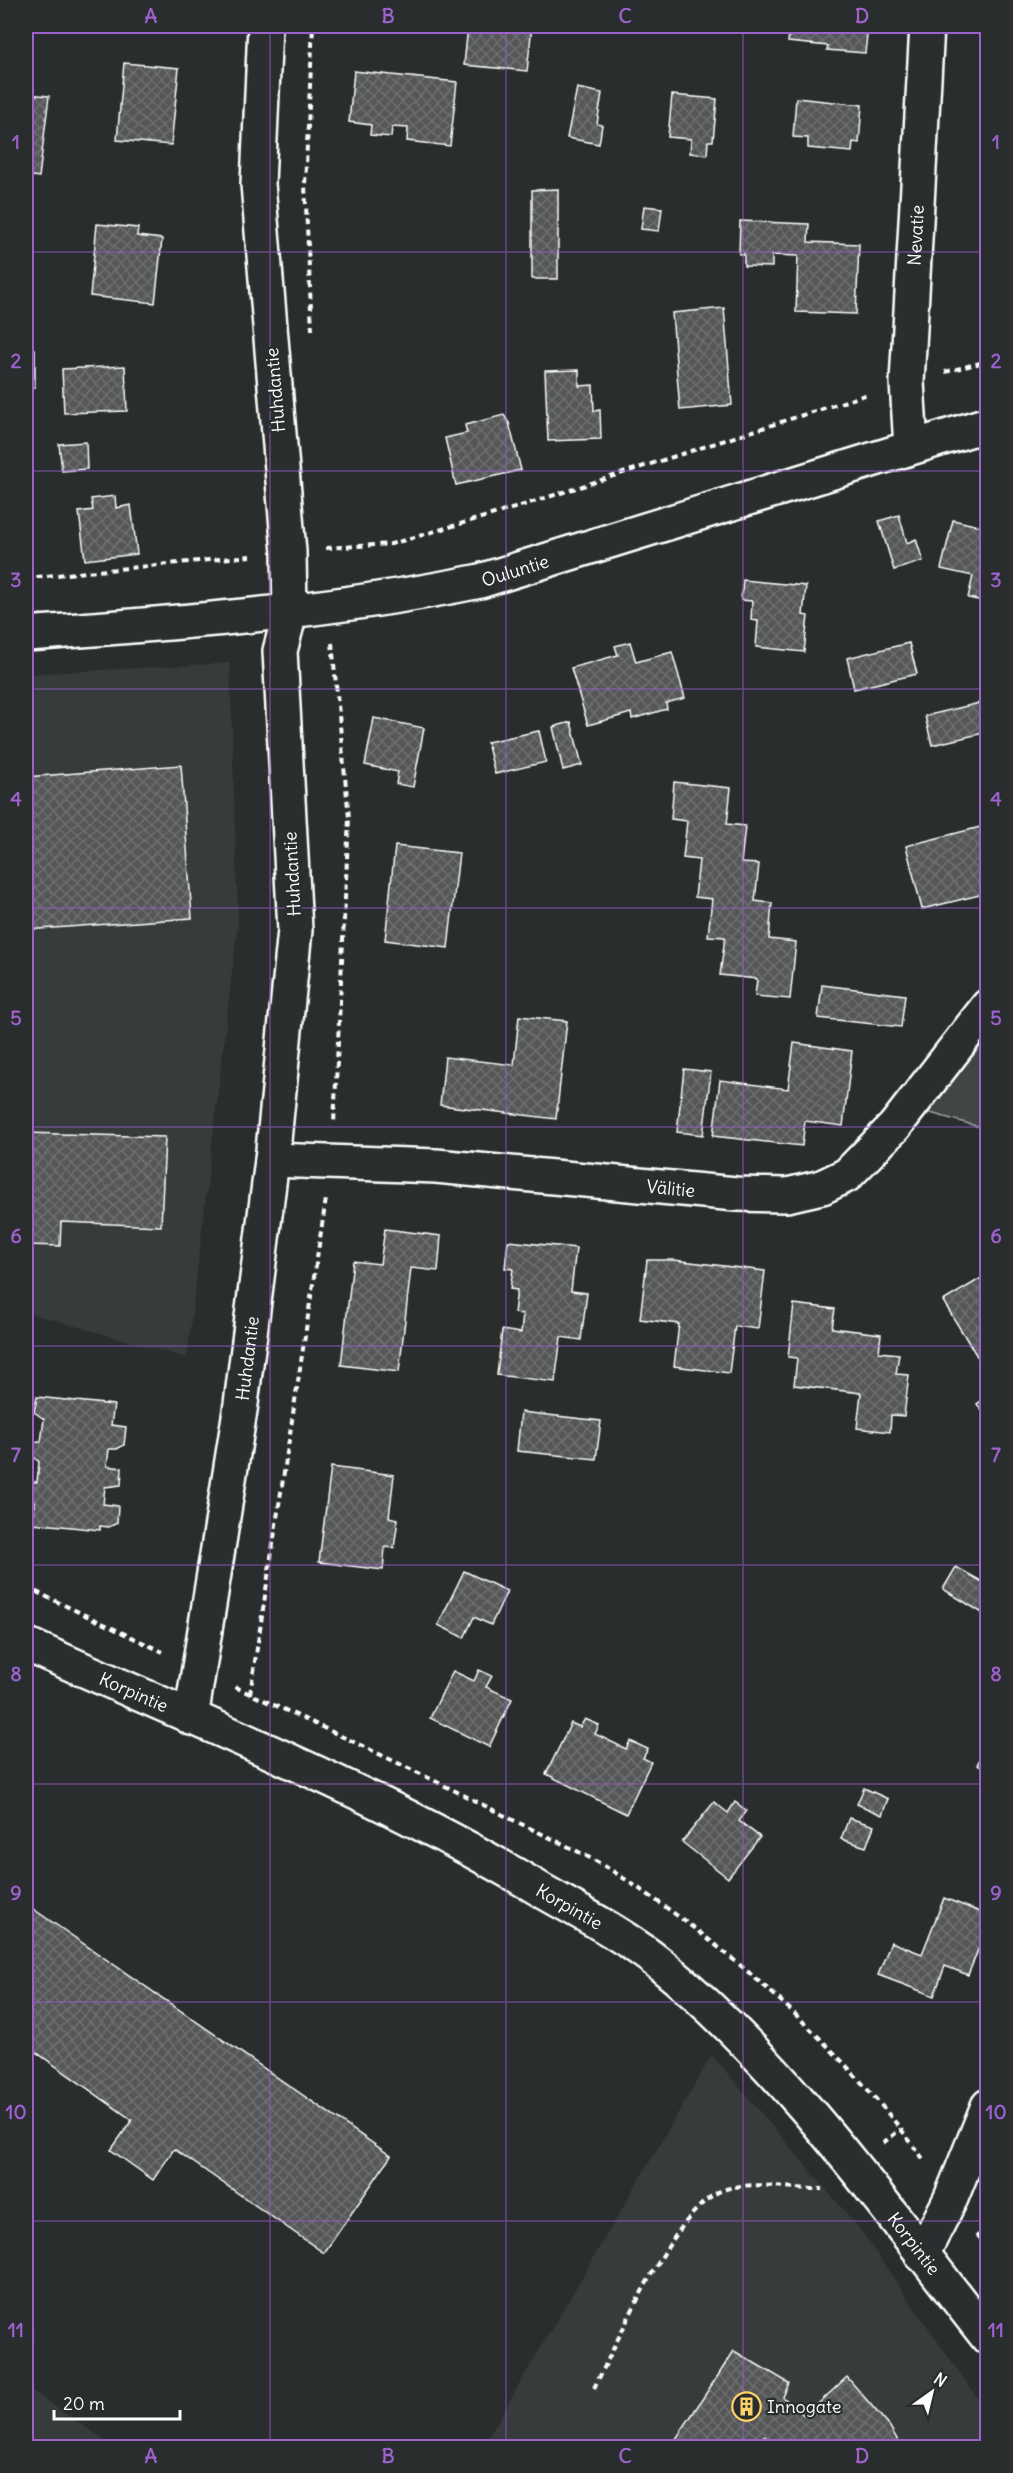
<svg xmlns="http://www.w3.org/2000/svg" width="1013" height="2473" viewBox="0 0 1013 2473" font-family="Delius,sans-serif">
	<defs>
		<pattern id="building-cross-hatch" width="8" height="8" patternUnits="userSpaceOnUse" patternTransform="scale(1.5)"><rect width="8" height="8" fill="#555758"/><path d="M0 0l8 8M0 8l8-8" fill="none" stroke="#6e7071"/></pattern>
	</defs>
	<rect width="100%" height="100%" fill="#2a2d2e"/>
	<filter id="ink" filterUnits="userSpaceOnUse"><feTurbulence type="fractalNoise" baseFrequency=".0167" numOctaves="2"/><feDisplacementMap in="SourceGraphic" scale="12" xChannelSelector="R" yChannelSelector="G"/><feConvolveMatrix kernelMatrix="1 2 1 2 8 2 1 2 1" color-interpolation-filters="sRGB"/></filter>
	<g filter="url(#ink)">
		<g fill="#373a3b">
			<path d="M230,663L238,922L187,1358L26,1312V674Z"/>
			<path d="M712,2055L858,2227L987,2412V2447L482,2448Z"/>
			<path d="M26,2387L115,2447H26Z"/>
		</g>
		<path fill="#414445" stroke="#a0a2a2" stroke-width="1.5" d="M987,1026V1129L927,1112Z"/>
		<g fill="url(#building-cross-hatch)" stroke="#fff" stroke-width="1.5">
			<path d="M468,26H532L527,71L464,65Z"/>
			<path d="M790,26H868L865,53L827,50L828,46L788,42Z"/>
			<path d="M124,63L179,68L171,145L117,140Z"/>
			<path d="M354,71L457,82L450,146L407,141L408,128L392,127L391,137L370,135L371,125L349,122Z"/>
			<path d="M577,88L602,93L597,124L602,125L599,144L567,138Z"/>
			<path d="M26,94L49,96L39,177L26,175Z"/>
			<path d="M672,95L717,99L713,141H708L707,155L690,153L691,139L668,137Z"/>
			<path d="M796,98L862,105L859,143L853,142L852,152L808,148V138L793,137Z"/>
			<path d="M558,189V279H532V190Z"/>
			<path d="M644,206L662,208L659,231L641,229Z"/>
			<path d="M740,221L809,224L808,242L859,244L856,314L796,312L798,256L772,255V267L744,266V254H739Z"/>
			<path d="M97,224L138,228L137,236L162,239L155,303L90,296Z"/>
			<path d="M724,308L732,405L680,410L672,313Z"/>
			<rect x="26" y="349" width="9" height="39"/>
			<path d="M125,366L127,411L64,413L62,369Z"/>
			<path d="M579,370V386L593,385L594,411L600,410L601,439L548,441L545,371Z"/>
			<path d="M504,415L509,423L521,470L456,485L445,438L467,433L465,425Z"/>
			<path d="M86,442L87,469L62,471L59,444Z"/>
			<path d="M115,496L116,508L131,505L137,554L85,560L79,512L93,510L91,499Z"/>
			<path d="M899,515L907,543L916,539L923,561L894,570L879,521Z"/>
			<path d="M953,520L988,528V602L968,598L973,576L941,569Z"/>
			<path d="M743,580L806,586L803,615L808,616L804,652L756,647L758,621L751,620L752,601L741,600Z"/>
			<path d="M630,642L636,662L672,652L685,698L666,703L667,709L632,719L631,713L588,725L571,668L618,655L615,646Z"/>
			<path d="M909,643L917,674L854,689L847,658Z"/>
			<path d="M988,701V732L932,745L925,716Z"/>
			<path d="M374,718L424,728L413,787L396,784L398,772L365,765Z"/>
			<path d="M571,722L582,765L563,770L553,727Z"/>
			<path d="M539,731L546,762L495,774L487,742Z"/>
			<path d="M181,765L192,918L26,930V777Z"/>
			<path d="M674,782L731,788L727,824L745,826L741,863L759,864L755,901L772,903L769,939L796,942L790,999L755,996L757,979L720,975L725,937L708,936L712,899L695,897L699,860L683,858L687,821L671,819Z"/>
			<path d="M988,825V893L922,909L906,846Z"/>
			<path d="M395,846L459,853L448,948L385,940Z"/>
			<path d="M822,985L905,995L901,1027L818,1018Z"/>
			<path d="M519,1016L567,1021L556,1119L440,1105L445,1057L514,1065Z"/>
			<path d="M794,1043L852,1051L843,1126L805,1121L802,1146L713,1136L720,1080L788,1089Z"/>
			<path d="M684,1069L711,1072L703,1135L677,1132Z"/>
			<path d="M26,1133L165,1137L161,1226L61,1222L60,1246L26,1245Z"/>
			<path d="M385,1229L441,1236L438,1271L411,1268L399,1372L341,1365L353,1261L380,1264Z"/>
			<path d="M508,1241L576,1248L571,1291L587,1293L581,1340L561,1337L555,1382L497,1375L502,1330L521,1333L523,1314L514,1313L517,1290L510,1289L513,1269L505,1268Z"/>
			<path d="M647,1260H674L765,1271L758,1329L735,1326L729,1373L674,1366L679,1324L640,1319Z"/>
			<path d="M988,1274V1356L980,1361L943,1301Z"/>
			<path d="M794,1304L835,1309L832,1328L881,1334L879,1352L899,1354L896,1374L909,1375L904,1416L891,1415L890,1432L857,1428L861,1393L794,1385L797,1358L788,1357Z"/>
			<path d="M988,1396V1419L977,1404Z"/>
			<path d="M37,1397L114,1405L111,1425L126,1427L124,1445L117,1449H109L107,1466L122,1468L121,1485L105,1487L103,1504L118,1506L117,1523L109,1527L100,1526V1530L32,1523L35,1503L29,1495V1482H37L39,1462L33,1456L34,1442H41L44,1419L34,1412Z"/>
			<path d="M521,1412L601,1421L596,1459L517,1451Z"/>
			<path d="M331,1467L394,1475L389,1517L398,1519L394,1548L385,1547L383,1570L319,1562Z"/>
			<path d="M956,1567L988,1585V1609L984,1614L943,1589Z"/>
			<path d="M464,1571L507,1591L491,1625L474,1617L464,1638L438,1625Z"/>
			<path d="M479,1670L492,1676L486,1687L512,1699L489,1747L430,1718L453,1671L474,1681Z"/>
			<path d="M585,1719L599,1725L595,1734L626,1749L630,1741L648,1749L643,1758L651,1762L626,1814L546,1774L571,1723L580,1727Z"/>
			<path d="M988,1742V1770L977,1765Z"/>
			<path d="M864,1788L888,1799L882,1815L857,1804Z"/>
			<path d="M714,1802L728,1813L735,1802L747,1811L739,1821L760,1837L728,1878L682,1842Z"/>
			<path d="M849,1818L874,1826L866,1847L841,1839Z"/>
			<path d="M944,1898L988,1915V1925L968,1975L945,1966L934,1996L878,1975L891,1942L922,1954Z"/>
			<path d="M26,1904L391,2156L324,2253L174,2149L153,2180L111,2150L132,2120L26,2045Z"/>
			<path d="M26,2329L33,2335L26,2346Z"/>
			<path d="M734,2351L789,2383L783,2397L805,2416L847,2377L890,2427L902,2448H780L764,2436L754,2448H670Z"/>
		</g>
		<g fill="none" stroke-linecap="round" stroke-linejoin="round">
			<defs>
				<g id="street">
					<path id="s1" d="M911,447L907,382L927,26"/>
					<path id="s2" d="M272,1160L436,1166L736,1194L787,1195L822,1187L847,1175L895,1126L988,1006"/>
					<path d="M922,2255L951,2198L988,2106"/>
				</g>
				<g id="secondary">
					<path id="s3" d="M26,634C178,623 329,612 480,581L988,424"/>
					<path id="s4" d="M26,1644C199,1722 378,1792 541,1890C581,1913 624,1935 660,1964C789,2069 886,2209 988,2338"/>
					<path id="s5" d="M191,1718L241,1404L272,1160L295,930L280,651L290,613L289,552L258,184L265,26"/>
				</g>
			</defs>
			<use href="#street" stroke="#fff" stroke-width="38"/>
			<use href="#secondary" stroke="#fff" stroke-width="38"/>
			<g stroke="#fff" stroke-width="4" stroke-dasharray="6 4.5" stroke-linecap="butt">
				<path d="M312,330L305,185L313,26"/>
				<path d="M945,372L988,361"/>
				<path d="M326,548L391,544L508,510L868,394"/>
				<path d="M26,578L250,556"/>
				<path d="M332,643L349,818L334,1123"/>
				<path d="M26,1587L163,1652"/>
				<path d="M235,1687C327,1729 419,1772 509,1818C543,1835 581,1851 614,1872C729,1946 843,2048 924,2160"/>
				<path d="M250,1694L326,1199"/>
				<path d="M883,2143L901,2129"/>
				<path d="M977,2234L988,2249"/>
				<path d="M594,2388C618,2342 676,2203 726,2189C758,2180 790,2190 822,2189"/>
			</g>
			<use href="#street" stroke="#2a2d2e" stroke-width="33"/>
			<use href="#secondary" stroke="#2a2d2e" stroke-width="33"/>
		</g>
	</g>
	<path fill="none" stroke="#9c61cf" stroke-width="1.5" stroke-opacity="0.55" d="M270,26V2448M506,26V2448M743,26V2448M26,252H988M26,471H988M26,689H988M26,908H988M26,1127H988M26,1346H988M26,1565H988M26,1784H988M26,2002H988M26,2221H988"/>
	<defs>
		<symbol id="building-ring" viewBox="-11 -11 22 22"><circle r="9.5" fill="#2a2d2e" stroke="#ffd166" stroke-width="1.5"/><path d="M-4-6H4V6H1V3H-1V6H-4ZM-2.5-4.3h1.7v1.8h-1.7ZM.8-4.3h1.7v1.8H.8ZM-2.5-1h1.7V.8h-1.7ZM.8-1h1.7V.8H.8Z" fill="#ffd166"/></symbol>
	</defs>
	<g fill-rule="evenodd">
		<use href="#building-ring" x="730" y="2390" width="33" height="33"/>
	</g>
	<g text-anchor="middle" dominant-baseline="central" stroke-width="4.5" stroke-linejoin="round" paint-order="stroke">
		<g font-size="18" fill="#fff" stroke="#2a2d2e">
			<text stroke="none"><textPath href="#s1" startOffset="212">Nevatie</textPath></text>
			<text transform="translate(275 390) rotate(-95)">Huhdantie</text>
			<text stroke="none"><textPath href="#s3" startOffset="494">Ouluntie</textPath></text>
			<text transform="translate(292 874) rotate(-93)">Huhdantie</text>
			<text stroke="none"><textPath href="#s2" startOffset="400">Välitie</textPath></text>
			<text stroke="none"><textPath href="#s5" startOffset="364">Huhdantie</textPath></text>
			<text stroke="none"><textPath href="#s4" startOffset="118">Korpintie</textPath></text>
			<text stroke="none"><textPath href="#s4" startOffset="604">Korpintie</textPath></text>
			<text stroke="none"><textPath href="#s4" startOffset="1090">Korpintie</textPath></text>
		</g>
		<g font-size="18" fill="#fff" stroke="#2a2d2e" text-anchor="start">
			<text x="767" y="2406">Innogate</text>
		</g>
	</g>
	<rect width="1013" height="2473" fill="none" stroke="#2a2d2e" stroke-width="66"/>
	<g transform="translate(932 2392) rotate(34)" stroke="#2a2d2e" stroke-width="4.5" paint-order="stroke">
	<path d="M0-4.5L10 22L0 15L-10 22Z" fill="#ffffff"/>
	<text y="-9" font-size="16" font-weight="bold" text-anchor="middle" fill="#ffffff">N</text>
	</g>
	<path d="M54 2410v9h126v-9" fill="none" stroke="#ffffff" stroke-width="3"/>
	<text x="63" y="2410" font-size="18" fill="#ffffff" stroke="#2a2d2e" stroke-width="4.5" paint-order="stroke">20 m</text>
	<rect x="33" y="33" width="947" height="2407" fill="none" stroke="#9c61cf" stroke-width="2"/>
	<g font-size="20" text-anchor="middle" font-weight="bold" fill="#9c61cf">
		<text x="151" y="23">A</text>
		<text x="388" y="23">B</text>
		<text x="625" y="23">C</text>
		<text x="862" y="23">D</text>
		<text x="16" y="149">1</text>
		<text x="996" y="149">1</text>
		<text x="16" y="368">2</text>
		<text x="996" y="368">2</text>
		<text x="16" y="587">3</text>
		<text x="996" y="587">3</text>
		<text x="16" y="806">4</text>
		<text x="996" y="806">4</text>
		<text x="16" y="1025">5</text>
		<text x="996" y="1025">5</text>
		<text x="16" y="1243">6</text>
		<text x="996" y="1243">6</text>
		<text x="16" y="1462">7</text>
		<text x="996" y="1462">7</text>
		<text x="16" y="1681">8</text>
		<text x="996" y="1681">8</text>
		<text x="16" y="1900">9</text>
		<text x="996" y="1900">9</text>
		<text x="16" y="2119">10</text>
		<text x="996" y="2119">10</text>
		<text x="16" y="2337">11</text>
		<text x="996" y="2337">11</text>
		<text x="151" y="2463">A</text>
		<text x="388" y="2463">B</text>
		<text x="625" y="2463">C</text>
		<text x="862" y="2463">D</text>
	</g>
</svg>
